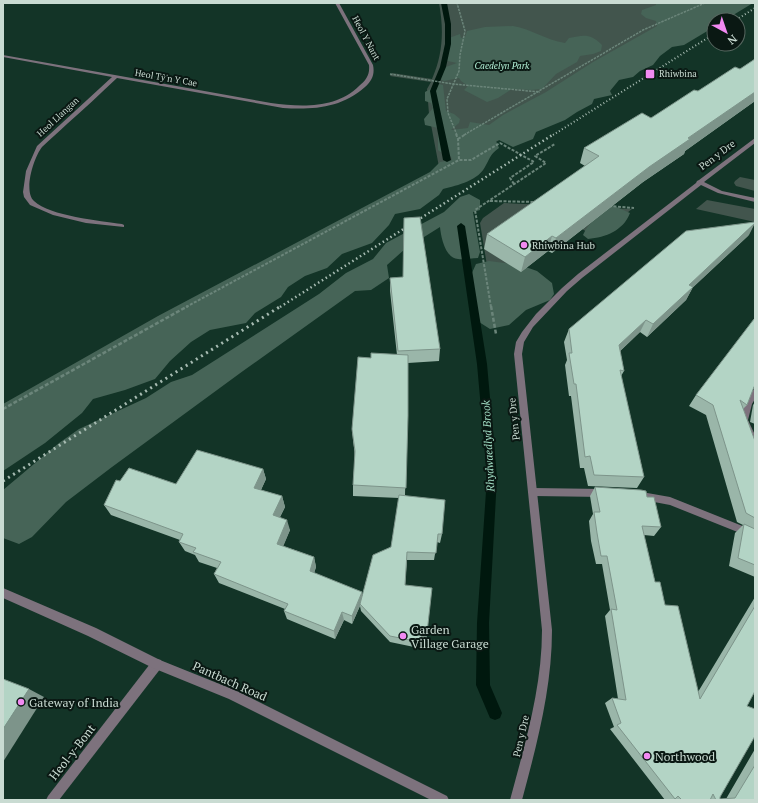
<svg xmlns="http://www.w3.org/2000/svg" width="758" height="803" viewBox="0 0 758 803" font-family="'PT Serif',serif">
	<rect width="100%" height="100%" fill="#133427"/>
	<g fill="#42554d">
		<path d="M439,3H727L476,154H463L439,167L429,114L427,89L431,82L390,76L392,73L432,79C443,54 444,30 439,3Z"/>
		<path d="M740,177L755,180V191L736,186L734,183L735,181Z"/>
		<path d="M707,200L755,209V222L696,209Z"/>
		<path d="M504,203L632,209L596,237L582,229L485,249L539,282L495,314L480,223L483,218Z"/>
	</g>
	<g fill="#466457">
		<path d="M656,3H753L725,20H714V27L684,45L672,47L660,56L653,65L640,71L633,77L619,80L610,91L612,95L594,99L592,104L577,112L565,120L536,132L533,139L513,147L499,140L496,141L499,148C490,155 491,156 486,165C479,181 458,185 443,189L439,195L420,209L395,214L389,225L372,243L342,254L327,268L305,276L288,287L281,297L255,313L246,323L210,330L191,342L170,361L155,379L125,390L93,399L82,413L45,443L3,471V404L158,316L430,172L440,162L452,160L451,157C447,153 442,154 438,150V128L425,125L424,119L433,108L431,103L425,101V92L439,84L443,85L446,111L454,114L460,119L459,123L451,130L468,128L470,122L489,125L503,115L546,92L593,62L657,26L656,21L646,18L641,14L642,10L656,5Z"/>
		<path d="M513,26C532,29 545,40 565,43L569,38C584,35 590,33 602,45L601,51L593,54L580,56L577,62L556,74L542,89L531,90L512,89L498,98L487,102L464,90L468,86L461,81L459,78L444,81L436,77L440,69L457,63L443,60V51L449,46V38L460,34L461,38L465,37L467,31L485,27Z"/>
		<path d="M469,194L480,200V210L473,212L480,252L478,258C471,258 464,260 458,259C445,258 441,237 440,227L405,249L387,265L389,278L371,290L355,291L243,371L112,467L66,502L32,537L19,544L3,538V490L59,443L79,429L146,398L171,382L192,375L319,294L346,273L373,259L386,243L444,212L460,197Z"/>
		<path d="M612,205L630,213C623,231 606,237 588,239L583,235C589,221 601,214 612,205Z"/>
		<path d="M489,261L520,265L537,271L552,283L554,294L550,300L526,310L509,325L490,329L479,322L471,275L476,264Z"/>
	</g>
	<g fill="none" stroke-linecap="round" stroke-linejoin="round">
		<g fill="#00180e" fill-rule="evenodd">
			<path d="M441,3H447L451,24V44L446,67L436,91L451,160L447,162L443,160L430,91L440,67L445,44V24Z"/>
			<path d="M461,223L465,226L487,364L497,477L489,623L490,685L502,713L500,718L495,720L490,718L476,685L477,623L487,477L477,364L457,226Z"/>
		</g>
		<g stroke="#6b857a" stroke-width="1.5" stroke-dasharray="2.5 1" stroke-linecap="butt">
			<path d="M390,74L453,84L540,92"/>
			<path d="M457,135L448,113L447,99L459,71L460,55L465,31L457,3"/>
			<path d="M464,135L643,30L705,3"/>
		</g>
		<g stroke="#6b857a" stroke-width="2" stroke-dasharray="3 1.5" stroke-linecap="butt">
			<path d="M456,134L458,139L459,160"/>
			<path d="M458,139L466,134"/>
			<path d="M490,201L535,202"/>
			<path d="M609,206L634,208"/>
			<path d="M186,307L459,160H471L500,143L534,162L510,178L514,184"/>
			<path d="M491,307L475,210L546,163L535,156L555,144"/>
		</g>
		<g stroke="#6b857a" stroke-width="2.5" stroke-dasharray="4 2" stroke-linecap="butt">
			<path d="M491,306L496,334"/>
			<path d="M3,409L188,306"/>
		</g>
		<g fill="#7d727d" fill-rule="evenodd">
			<path d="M755,389V399L752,404L748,420L755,435V448L752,447C749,441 740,425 740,420C739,412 748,392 755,389Z"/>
			<path d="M534,488L603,489L606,490L607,493L606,496L603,497L534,496L531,495L530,492L531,489Z"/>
			<path d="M636,491L670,497L755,531V539L670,505L633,498L632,495L633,492Z"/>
		</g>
		<g fill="#7d727d" fill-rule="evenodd">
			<path d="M335,3H339L373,65C375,74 372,81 365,87C342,108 312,110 283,108L117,78C100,94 84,109 67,124C59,132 50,139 42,147C34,157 23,191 34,201C50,216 100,221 122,224L124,225V227L86,223L53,215L30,205L24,197L23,192L26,171L37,146L112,77L3,57V55L271,103C301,107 336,109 359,86C366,80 370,75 369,65Z"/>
			<path d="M755,138V143L704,182L722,191L755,198V202L718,193L701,185L582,278L567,291L533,327L524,342L522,354L552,630C552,688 537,744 522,800H510C525,744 542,688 542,630L514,354L516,342L522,332L536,314L562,288L578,274L696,183L697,181L699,180Z"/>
			<path d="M157,659L161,660L162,664L161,668L59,800H46L48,796L153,660Z"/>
		</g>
		<path fill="#7d727d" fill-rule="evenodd" d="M3,588L96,628L160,660L237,691L447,796L449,800H431L229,699L153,668L88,636L3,598Z"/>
		<g stroke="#a7bbb2" stroke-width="2" stroke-dasharray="1 2.5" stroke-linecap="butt">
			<path d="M736,20L755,8"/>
			<path d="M553,135L714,34"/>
		</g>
		<path stroke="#a7bbb2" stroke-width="2.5" stroke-dasharray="1.5 3" stroke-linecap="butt" d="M280,307L554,134"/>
		<path stroke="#a7bbb2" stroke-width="3" stroke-dasharray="2 4" stroke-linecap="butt" d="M3,481L281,306"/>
	</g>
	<g fill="#9ab6a9">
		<path d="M755,59V101L685,151L684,154L643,182L552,253L548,251L521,272L484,249L487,234L585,166L580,163L584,148L651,118L698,91L740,69Z"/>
		<path d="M404,231L440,349L439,361L408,363L405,495L442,534L440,543L437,542L434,560H407L405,585L427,633L426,640L414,647L390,642L361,611L360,606L352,624L344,620L335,639L287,619L284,611L285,609L219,583L214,574L217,568L199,562L195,555L185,551L179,542L180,540L111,515L104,505L120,481L176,484L263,469L266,479L261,490L282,496L285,507L280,517L290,530L283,546L314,557L316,567L314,573L362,592V597L391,547L399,498L353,496V485L355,456L353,440L352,429L371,358L397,355L390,291V278L403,277Z"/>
		<path d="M749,235L693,287L686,300L647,337L640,332L620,351L624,371L621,376L644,477L637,488L588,486L584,468H580L571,396H569L565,365L567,360L564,342L569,329Z"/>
		<path d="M755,388L753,389L747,405L743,409L755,441V577L729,566L735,533L743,525L737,522L706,415L689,406L696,395Z"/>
		<path d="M755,402V424L750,422L753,405Z"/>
		<path d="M595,487L647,497L661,527L654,536L644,535L655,582L665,605L698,692L755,597V691L747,706L720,797V799H726L755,749V800H665L610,729L614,727L605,703L612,698L618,699L605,616L610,610L602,564H596L591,541L589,521L593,514L590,496Z"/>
	</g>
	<g fill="#7d948a">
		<path d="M755,92V101L685,151L684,154L643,182L552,253L556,238L649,167L688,138Z"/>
		<path d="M755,223L749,235L687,293L693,287L686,300L647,337L653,324L689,285Z"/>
		<path d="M552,236L548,251L521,272L525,257Z"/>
		<path d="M646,320L640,332L614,357L619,345Z"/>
		<path d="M263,469L266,479L257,498L254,488Z"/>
		<path d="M282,496L285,507L276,525L273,515Z"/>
		<path d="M287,520L290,530L280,554L277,544Z"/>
		<path d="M314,557L316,567L312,580L310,571Z"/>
		<path d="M362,592V601L352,624V616Z"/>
		<path d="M342,612L344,620L335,639L334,631Z"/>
		<path d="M427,633L426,640L414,647L415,641Z"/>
		<path d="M29,689L44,697L3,762V729Z"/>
	</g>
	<g fill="#b3d4c5" stroke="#7d948a">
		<path d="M755,59V92L688,138L690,139L649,167L556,238L552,236L525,257L487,234L599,156L584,148L642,113L651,118L694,90L698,91L735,67L740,69Z"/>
		<path d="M420,217L440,349L398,351L390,278L403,277L404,218Z"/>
		<path d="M755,222V223L689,285L693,287L653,324L646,320L619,345L624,371L620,370L644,477L594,475L590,456L585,457L576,384H574L569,353H572L569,329L686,231Z"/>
		<path d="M754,319H755V385L754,387L747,405L740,400L755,441V518L746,513L713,405L696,395Z"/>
		<path d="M371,353L408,355V416L406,488L353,485L355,451L352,429L358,357L371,358Z"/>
		<path d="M197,450L263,469L254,488L282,496L273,515L287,520L277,544L314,557L310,571L362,592L352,616L342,612L334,631L284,611L288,604L214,574L221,562L193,552L196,548L179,542L183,534L104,505L116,480L120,481L129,468L176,484Z"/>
		<path d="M595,487L641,490L646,491L647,497H654L661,527L642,526L655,582H660L665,605L678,606L700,699L755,606V691L747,706L755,709V736L720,797V799L735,798L755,765V800H716L713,794L710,800H682L678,796L675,799L617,725L621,723L612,698L626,700L611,609L617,610L607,556H601L597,533L594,512H600Z"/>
		<path d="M399,495L445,500L442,534H438L436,553L407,552L405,585L432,588L427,633L415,641L390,636L360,604L373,555L391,547Z"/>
		<path d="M744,524L755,529V565L738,558Z"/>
		<path d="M3,679L29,689L3,729Z"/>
	</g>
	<g fill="#f28af2" stroke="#0a1813" stroke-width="1.5">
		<rect x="645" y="69" width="10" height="10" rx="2"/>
		<circle cx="524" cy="245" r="4"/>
		<circle cx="403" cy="636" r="4"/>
		<circle cx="21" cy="702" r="4"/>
		<circle cx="647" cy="756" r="4"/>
	</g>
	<g text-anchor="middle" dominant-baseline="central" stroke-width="4" stroke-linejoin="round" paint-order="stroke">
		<g font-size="9" fill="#c9dbd2" stroke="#0a1813">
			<text transform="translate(366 38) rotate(62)">Heol Y Nant</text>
			<text transform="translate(166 78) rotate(10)">Heol Tŷ'n Y Cae</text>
			<text transform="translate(58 117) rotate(-43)">Heol Llangan</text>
		</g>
		<g font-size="9" font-style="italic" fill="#b3f0d6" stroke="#0a1813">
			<text x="502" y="66">Caedelyn Park</text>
		</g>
		<g font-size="9" fill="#c9dbd2" stroke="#0a1813" text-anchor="start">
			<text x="659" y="74">Rhiwbina</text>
		</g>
		<g font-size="10" fill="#c9dbd2" stroke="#0a1813">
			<text transform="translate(717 155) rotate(-37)">Pen y Dre</text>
			<text transform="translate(514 419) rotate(-96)">Pen y Dre</text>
			<text transform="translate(521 736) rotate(-77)">Pen y Dre</text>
		</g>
		<g font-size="10" fill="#c9dbd2" stroke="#0a1813" text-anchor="start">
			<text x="532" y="245">Rhiwbina Hub</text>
		</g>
		<g font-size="11" font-style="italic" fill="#9fdac1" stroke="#0a1813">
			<text transform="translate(488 446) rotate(-93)">Rhydwaedlyd Brook</text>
		</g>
		<g font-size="12" fill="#c9dbd2" stroke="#0a1813" text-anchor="start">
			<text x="411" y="629">Garden<tspan x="411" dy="14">Village Garage</tspan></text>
			<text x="29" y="702">Gateway of India</text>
			<text x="655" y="756">Northwood</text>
		</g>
		<g font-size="12" fill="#c9dbd2" stroke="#0a1813">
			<text transform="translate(230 681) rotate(24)">Pantbach Road</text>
			<text transform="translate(72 752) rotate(-52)">Heol-y-Bont</text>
		</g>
	</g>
	<rect width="758" height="803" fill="none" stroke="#c9dbd2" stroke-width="8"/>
	<g transform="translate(726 32) rotate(140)"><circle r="19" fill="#0a1813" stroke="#56665f"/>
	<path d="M0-3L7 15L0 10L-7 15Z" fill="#f28af2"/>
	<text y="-6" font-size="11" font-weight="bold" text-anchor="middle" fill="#c9dbd2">N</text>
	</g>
</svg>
